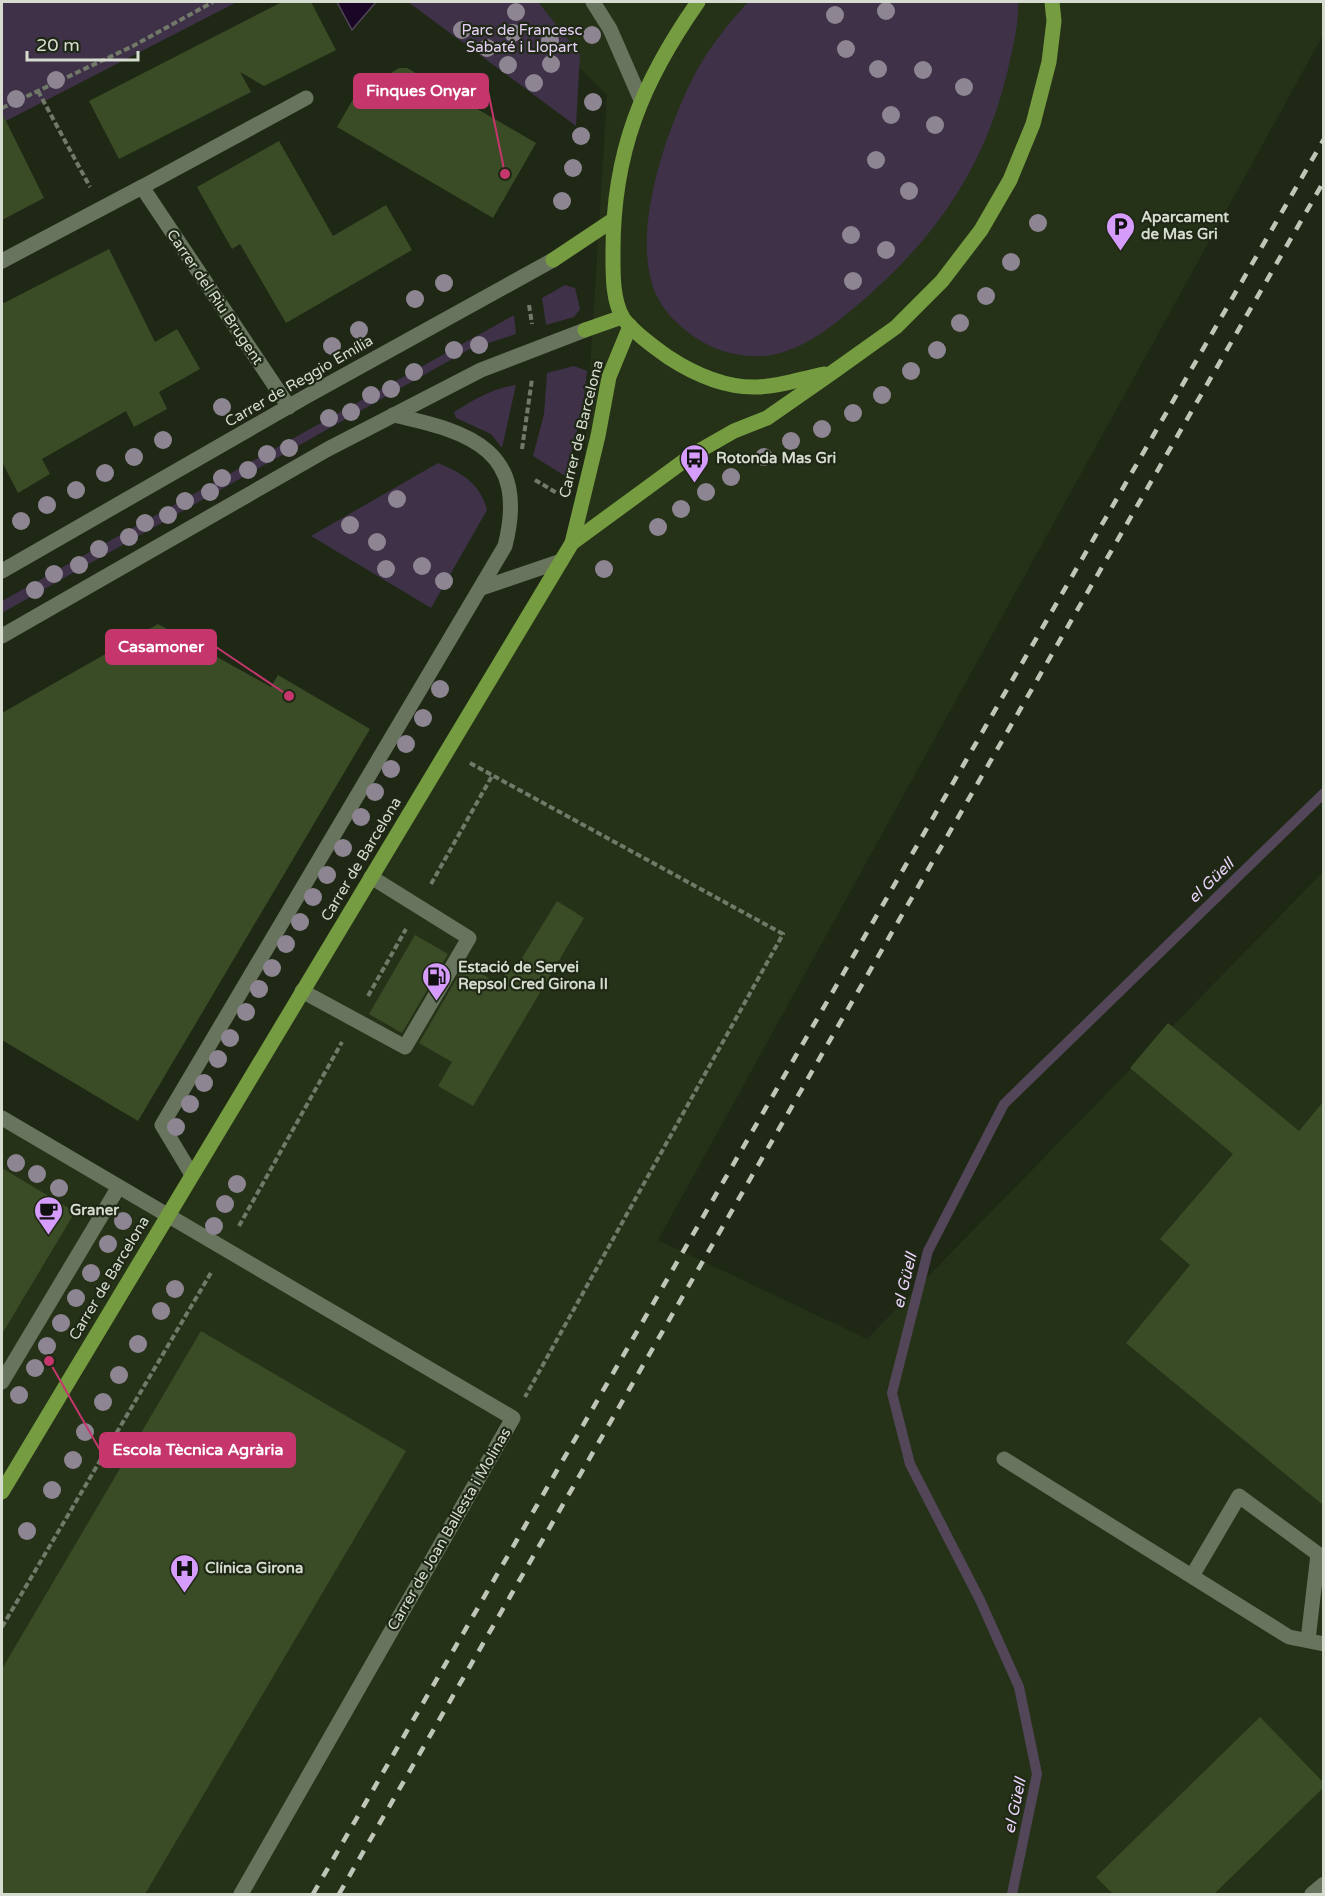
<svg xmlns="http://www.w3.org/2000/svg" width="1325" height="1896" viewBox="0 0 1325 1896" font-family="'Varela Round',sans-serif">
	<rect width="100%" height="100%" fill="#1f2815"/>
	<path fill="#253218" d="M514,2H1323V35L658,1240L867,1339L1323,872V1894H2V1110L175,1212L580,533L607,95Z"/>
	<g fill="#3e3148">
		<path d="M2,2H237L2,123Z"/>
		<path d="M408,2H538L580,54L576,126Z"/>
		<path d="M748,2H1018C1019,24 1013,47 1008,69C985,169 933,242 855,307C832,327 803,349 772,355C740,360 706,349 683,328C674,321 664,310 659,300C626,241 667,127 696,72C710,46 729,23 748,2Z"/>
		<path d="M565,285L575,288L580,309L574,317L546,325L542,298Z"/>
		<path d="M514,315L516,334L470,349L2,613V601Z"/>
		<path d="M574,366L587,371L583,408L565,476L533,456L544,414L547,373Z"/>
		<path d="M516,385L502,448L491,434L456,418L454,412C473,400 493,388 516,385Z"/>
		<path d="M438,463C462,473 480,483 487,510L431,608L311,536Z"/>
	</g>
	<path fill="#1a0625" stroke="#524658" stroke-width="1.5" d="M337,2H376L352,30Z"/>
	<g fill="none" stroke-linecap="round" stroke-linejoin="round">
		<path stroke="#524658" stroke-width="10" d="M1012,1894L1037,1774L1019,1687L980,1600L910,1464L892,1393L928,1251L1004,1104L1324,793"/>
	</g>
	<g fill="#3a4c26">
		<path d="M282,2H311L336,50L264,86L240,72L251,92L119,159L89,101Z"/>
		<path d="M399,68H407L536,143L493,218L337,127L356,94Z"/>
		<path d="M2,113L44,198L2,220Z"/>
		<path d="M279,141L333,236L386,205L412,250L286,323L240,244L232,249L197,187Z"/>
		<path d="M109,249L155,342L177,329L200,369L159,392L167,409L134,427L126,411L42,459L50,474L18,493L2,462V304Z"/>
		<path d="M158,624L271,687L278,675L370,729L138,1121L2,1040V713Z"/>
		<path d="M557,901L584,918L473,1106L438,1086L452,1062L419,1043L465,964L499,984L509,968L514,971Z"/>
		<path d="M415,935L448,954L402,1033L369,1014Z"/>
		<path d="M1168,1023L1299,1131L1323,1102V1505L1126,1343L1190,1265L1160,1239L1233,1154L1130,1068Z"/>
		<path d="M2,1168L75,1212L2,1334Z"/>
		<path d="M201,1331L406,1451L145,1894H2V1669Z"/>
		<path d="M1260,1717L1323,1782V1788L1214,1894H1113L1096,1877Z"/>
	</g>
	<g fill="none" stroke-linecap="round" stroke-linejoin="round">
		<g stroke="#717969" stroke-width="4" stroke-dasharray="6 3" stroke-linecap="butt">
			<path d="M38,91L90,187"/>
			<path d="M2,108L133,46L213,2"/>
			<path d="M529,305L532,324"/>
			<path d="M522,449L532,379"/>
			<path d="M535,480L557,493"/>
			<path d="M470,763L783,934L525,1397"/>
			<path d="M431,884L492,776"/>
			<path d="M368,996L406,929"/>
			<path d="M239,1226L342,1042"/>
			<path d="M2,1627L212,1271"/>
		</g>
		<g stroke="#68745d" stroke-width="15">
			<path d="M593,2L610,29L641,100"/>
			<path d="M142,187L306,98"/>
			<path d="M2,261L142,187L289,407"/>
			<path d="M2,571L307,396L553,260"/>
			<path d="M482,588L561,561"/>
			<path d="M2,636L328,449L481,370L585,330"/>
			<path d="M302,991L405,1047L469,938L371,877"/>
			<path d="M2,1118L513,1418L241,1894"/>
			<path d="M192,1175L162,1125L505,546C529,451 472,432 393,415"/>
			<path d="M2,1382L118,1188"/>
			<path d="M1004,1459L1289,1637L1324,1644"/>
			<path d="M1192,1576L1239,1496L1318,1554L1308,1640"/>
			<path d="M1312,1894L1324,1884"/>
		</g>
		<g stroke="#759c40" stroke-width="15">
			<path d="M698,2C642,82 613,152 613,251C613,271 612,300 623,318C633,332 654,347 668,357C694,374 726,388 757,387C779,387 803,378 824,374"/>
			<path d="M553,260L613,220"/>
			<path d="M585,330L622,317"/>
			<path d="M572,543L692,455L734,431L767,418L833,372L896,327L942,281L981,230L1010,180L1033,124L1049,62L1054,21L1052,2"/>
			<path d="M2,1492L572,543L598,436L609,377L630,326"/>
		</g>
		<g stroke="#bfc6b8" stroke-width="4.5" stroke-dasharray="10 10" stroke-linecap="butt">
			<path d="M313,1894L1324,139"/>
			<path d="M339,1894L1324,181"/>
		</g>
	</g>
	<g fill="#8d8591">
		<circle cx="886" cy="11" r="9"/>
		<circle cx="516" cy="12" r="9"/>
		<circle cx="835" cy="15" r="9"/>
		<circle cx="462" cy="30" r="9"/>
		<circle cx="513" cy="33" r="9"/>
		<circle cx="592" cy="35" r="9"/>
		<circle cx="550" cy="41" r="9"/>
		<circle cx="487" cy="48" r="9"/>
		<circle cx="846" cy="49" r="9"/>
		<circle cx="551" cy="64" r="9"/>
		<circle cx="508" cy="65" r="9"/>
		<circle cx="878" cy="69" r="9"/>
		<circle cx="923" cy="70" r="9"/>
		<circle cx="56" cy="80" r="9"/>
		<circle cx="534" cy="83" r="9"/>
		<circle cx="964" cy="87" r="9"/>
		<circle cx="16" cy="99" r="9"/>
		<circle cx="593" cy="102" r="9"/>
		<circle cx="891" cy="115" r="9"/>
		<circle cx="935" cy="125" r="9"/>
		<circle cx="581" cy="136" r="9"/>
		<circle cx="876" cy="160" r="9"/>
		<circle cx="573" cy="168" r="9"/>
		<circle cx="909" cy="191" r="9"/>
		<circle cx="562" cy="201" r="9"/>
		<circle cx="1038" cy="223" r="9"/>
		<circle cx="851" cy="235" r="9"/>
		<circle cx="886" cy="250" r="9"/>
		<circle cx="1011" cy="262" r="9"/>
		<circle cx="853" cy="281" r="9"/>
		<circle cx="444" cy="283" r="9"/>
		<circle cx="986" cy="296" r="9"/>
		<circle cx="415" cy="299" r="9"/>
		<circle cx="960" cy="323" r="9"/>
		<circle cx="359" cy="330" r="9"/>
		<circle cx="479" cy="345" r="9"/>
		<circle cx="332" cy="346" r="9"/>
		<circle cx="454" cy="350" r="9"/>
		<circle cx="937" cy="350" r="9"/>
		<circle cx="911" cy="371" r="9"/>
		<circle cx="414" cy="372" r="9"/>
		<circle cx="391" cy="389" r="9"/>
		<circle cx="371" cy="395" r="9"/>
		<circle cx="882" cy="395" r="9"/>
		<circle cx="222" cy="407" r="9"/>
		<circle cx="351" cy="412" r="9"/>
		<circle cx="853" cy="413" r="9"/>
		<circle cx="329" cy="418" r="9"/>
		<circle cx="822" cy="429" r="9"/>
		<circle cx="163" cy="440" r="9"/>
		<circle cx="791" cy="441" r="9"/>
		<circle cx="289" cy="448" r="9"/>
		<circle cx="267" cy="454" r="9"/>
		<circle cx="134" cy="457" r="9"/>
		<circle cx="764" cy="457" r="9"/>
		<circle cx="248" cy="470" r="9"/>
		<circle cx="105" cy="473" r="9"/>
		<circle cx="731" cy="477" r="9"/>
		<circle cx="222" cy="478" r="9"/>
		<circle cx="76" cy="490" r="9"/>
		<circle cx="210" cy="492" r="9"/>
		<circle cx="706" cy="492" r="9"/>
		<circle cx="397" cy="499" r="9"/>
		<circle cx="185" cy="501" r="9"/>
		<circle cx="47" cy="505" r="9"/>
		<circle cx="681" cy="509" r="9"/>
		<circle cx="168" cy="515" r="9"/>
		<circle cx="21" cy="521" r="9"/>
		<circle cx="145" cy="523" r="9"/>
		<circle cx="350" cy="525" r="9"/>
		<circle cx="658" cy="527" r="9"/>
		<circle cx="129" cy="537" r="9"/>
		<circle cx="377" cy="542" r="9"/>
		<circle cx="99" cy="549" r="9"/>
		<circle cx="79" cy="565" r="9"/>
		<circle cx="422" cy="566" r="9"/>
		<circle cx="386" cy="569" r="9"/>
		<circle cx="604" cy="569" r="9"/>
		<circle cx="54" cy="574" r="9"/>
		<circle cx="444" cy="581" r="9"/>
		<circle cx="35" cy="590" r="9"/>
		<circle cx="440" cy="689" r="9"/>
		<circle cx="423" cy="718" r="9"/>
		<circle cx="406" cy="744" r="9"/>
		<circle cx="391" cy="769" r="9"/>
		<circle cx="375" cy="792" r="9"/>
		<circle cx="361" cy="817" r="9"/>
		<circle cx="343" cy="848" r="9"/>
		<circle cx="327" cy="875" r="9"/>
		<circle cx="313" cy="897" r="9"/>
		<circle cx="300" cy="922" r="9"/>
		<circle cx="286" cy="944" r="9"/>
		<circle cx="272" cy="968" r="9"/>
		<circle cx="259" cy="989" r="9"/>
		<circle cx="246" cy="1012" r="9"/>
		<circle cx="230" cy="1038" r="9"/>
		<circle cx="218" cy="1059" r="9"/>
		<circle cx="204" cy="1083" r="9"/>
		<circle cx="190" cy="1104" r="9"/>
		<circle cx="176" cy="1127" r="9"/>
		<circle cx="16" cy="1163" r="9"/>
		<circle cx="37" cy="1174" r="9"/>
		<circle cx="237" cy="1184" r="9"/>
		<circle cx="59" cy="1188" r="9"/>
		<circle cx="225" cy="1204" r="9"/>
		<circle cx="123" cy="1221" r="9"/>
		<circle cx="214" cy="1226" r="9"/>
		<circle cx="108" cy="1244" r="9"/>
		<circle cx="91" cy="1273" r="9"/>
		<circle cx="175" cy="1289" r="9"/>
		<circle cx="76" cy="1298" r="9"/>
		<circle cx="161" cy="1311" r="9"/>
		<circle cx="61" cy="1323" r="9"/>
		<circle cx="138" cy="1344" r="9"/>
		<circle cx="47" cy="1346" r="9"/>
		<circle cx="35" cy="1368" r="9"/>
		<circle cx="119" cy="1375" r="9"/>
		<circle cx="19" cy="1395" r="9"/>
		<circle cx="103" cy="1402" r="9"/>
		<circle cx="85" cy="1432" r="9"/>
		<circle cx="73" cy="1460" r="9"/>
		<circle cx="52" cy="1490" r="9"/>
		<circle cx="27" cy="1531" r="9"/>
	</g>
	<defs>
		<symbol id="parking-pin" viewBox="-11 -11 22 30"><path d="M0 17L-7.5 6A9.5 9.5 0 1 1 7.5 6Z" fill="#d59cfb" stroke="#1f2815"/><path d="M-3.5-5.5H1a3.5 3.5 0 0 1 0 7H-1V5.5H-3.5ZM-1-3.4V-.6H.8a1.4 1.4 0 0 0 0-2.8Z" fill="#111"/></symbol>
		<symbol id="bus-pin" viewBox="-11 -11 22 30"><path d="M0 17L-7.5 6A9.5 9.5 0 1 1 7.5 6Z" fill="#d59cfb" stroke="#1f2815"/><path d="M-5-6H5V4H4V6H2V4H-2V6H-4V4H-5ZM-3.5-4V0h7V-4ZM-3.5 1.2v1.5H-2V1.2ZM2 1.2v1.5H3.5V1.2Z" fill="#111"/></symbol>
		<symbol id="fuel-pin" viewBox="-11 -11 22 30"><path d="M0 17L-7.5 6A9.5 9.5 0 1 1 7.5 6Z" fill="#d59cfb" stroke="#1f2815"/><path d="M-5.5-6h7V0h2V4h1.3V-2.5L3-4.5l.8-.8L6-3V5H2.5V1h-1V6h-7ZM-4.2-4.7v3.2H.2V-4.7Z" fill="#111"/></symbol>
		<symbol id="cafe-pin" viewBox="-11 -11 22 30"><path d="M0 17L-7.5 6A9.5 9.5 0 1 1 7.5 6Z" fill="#d59cfb" stroke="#1f2815"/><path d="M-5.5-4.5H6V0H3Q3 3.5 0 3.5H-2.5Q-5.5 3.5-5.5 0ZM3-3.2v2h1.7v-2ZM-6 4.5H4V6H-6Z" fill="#111"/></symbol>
		<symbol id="hospital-pin" viewBox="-11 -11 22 30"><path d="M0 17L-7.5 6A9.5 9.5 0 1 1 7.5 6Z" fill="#d59cfb" stroke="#1f2815"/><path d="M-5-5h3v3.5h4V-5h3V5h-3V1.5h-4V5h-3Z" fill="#111"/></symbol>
	</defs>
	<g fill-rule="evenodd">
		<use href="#parking-pin" x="1104" y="210" width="33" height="45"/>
		<use href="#bus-pin" x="678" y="442" width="33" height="45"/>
		<use href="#fuel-pin" x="420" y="960" width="33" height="45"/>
		<use href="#cafe-pin" x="32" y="1194" width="33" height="45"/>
		<use href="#hospital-pin" x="168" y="1552" width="33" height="45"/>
	</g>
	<g text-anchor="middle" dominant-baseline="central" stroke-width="4.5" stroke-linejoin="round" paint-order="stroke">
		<g font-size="15" fill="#e7d1f7" stroke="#1f2815">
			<text x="522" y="30">Parc de Francesc<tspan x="522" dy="17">Sabaté i Llopart</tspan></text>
		</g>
		<g font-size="15" font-weight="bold" fill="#d6ddd0" stroke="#1f2815" text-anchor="start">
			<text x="1141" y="217">Aparcament<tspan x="1141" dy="17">de Mas Gri</tspan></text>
			<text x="716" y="458">Rotonda Mas Gri</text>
			<text x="458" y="967">Estació de Servei<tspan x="458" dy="17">Repsol Cred Girona II</tspan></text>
			<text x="70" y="1210">Graner</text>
			<text x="205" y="1568">Clínica Girona</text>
		</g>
		<g font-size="15" fill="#d6ddd0" stroke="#1f2815">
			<text transform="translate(215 297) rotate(56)">Carrer del Riu Brugent</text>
			<text transform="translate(299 381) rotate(-30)">Carrer de Reggio Emília</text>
			<text transform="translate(581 429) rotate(-76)">Carrer de Barcelona</text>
			<text transform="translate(361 859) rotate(-59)">Carrer de Barcelona</text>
			<text transform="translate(109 1278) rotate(-59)">Carrer de Barcelona</text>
			<text transform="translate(449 1529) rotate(-60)">Carrer de Joan Ballesta i Molinas</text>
		</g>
		<g font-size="16" font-style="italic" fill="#ecd5fc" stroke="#1f2815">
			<text transform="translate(1211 881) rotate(-44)">el Güell</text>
			<text transform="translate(905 1281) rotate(-76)">el Güell</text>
			<text transform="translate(1015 1806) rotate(-78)">el Güell</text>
		</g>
	</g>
	<path fill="none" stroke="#c5366d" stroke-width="2" d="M505 174L488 91M289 696L216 647M49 1361L100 1450"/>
	<g fill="#c5366d" stroke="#1f2815" stroke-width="2">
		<circle cx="505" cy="174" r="6"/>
		<circle cx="289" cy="696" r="6"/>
		<circle cx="49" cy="1361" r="6"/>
	</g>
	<g fill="#c5366d" stroke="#c5366d" stroke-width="2">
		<rect x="354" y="74" width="134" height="34" rx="6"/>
		<rect x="106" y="630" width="110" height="34" rx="6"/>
		<rect x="100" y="1433" width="195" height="34" rx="6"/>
	</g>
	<g font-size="16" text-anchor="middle" font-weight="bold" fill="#fff">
		<text x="421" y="96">Finques Onyar</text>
		<text x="161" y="652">Casamoner</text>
		<text x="198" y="1455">Escola Tècnica Agrària</text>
	</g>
	<rect width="1325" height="1896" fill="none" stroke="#d6ddd0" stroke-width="6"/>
	<path d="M27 51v9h111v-9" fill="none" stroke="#d6ddd0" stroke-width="3"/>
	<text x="36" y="51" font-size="18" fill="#d6ddd0" stroke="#1f2815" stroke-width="4.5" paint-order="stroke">20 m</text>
</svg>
